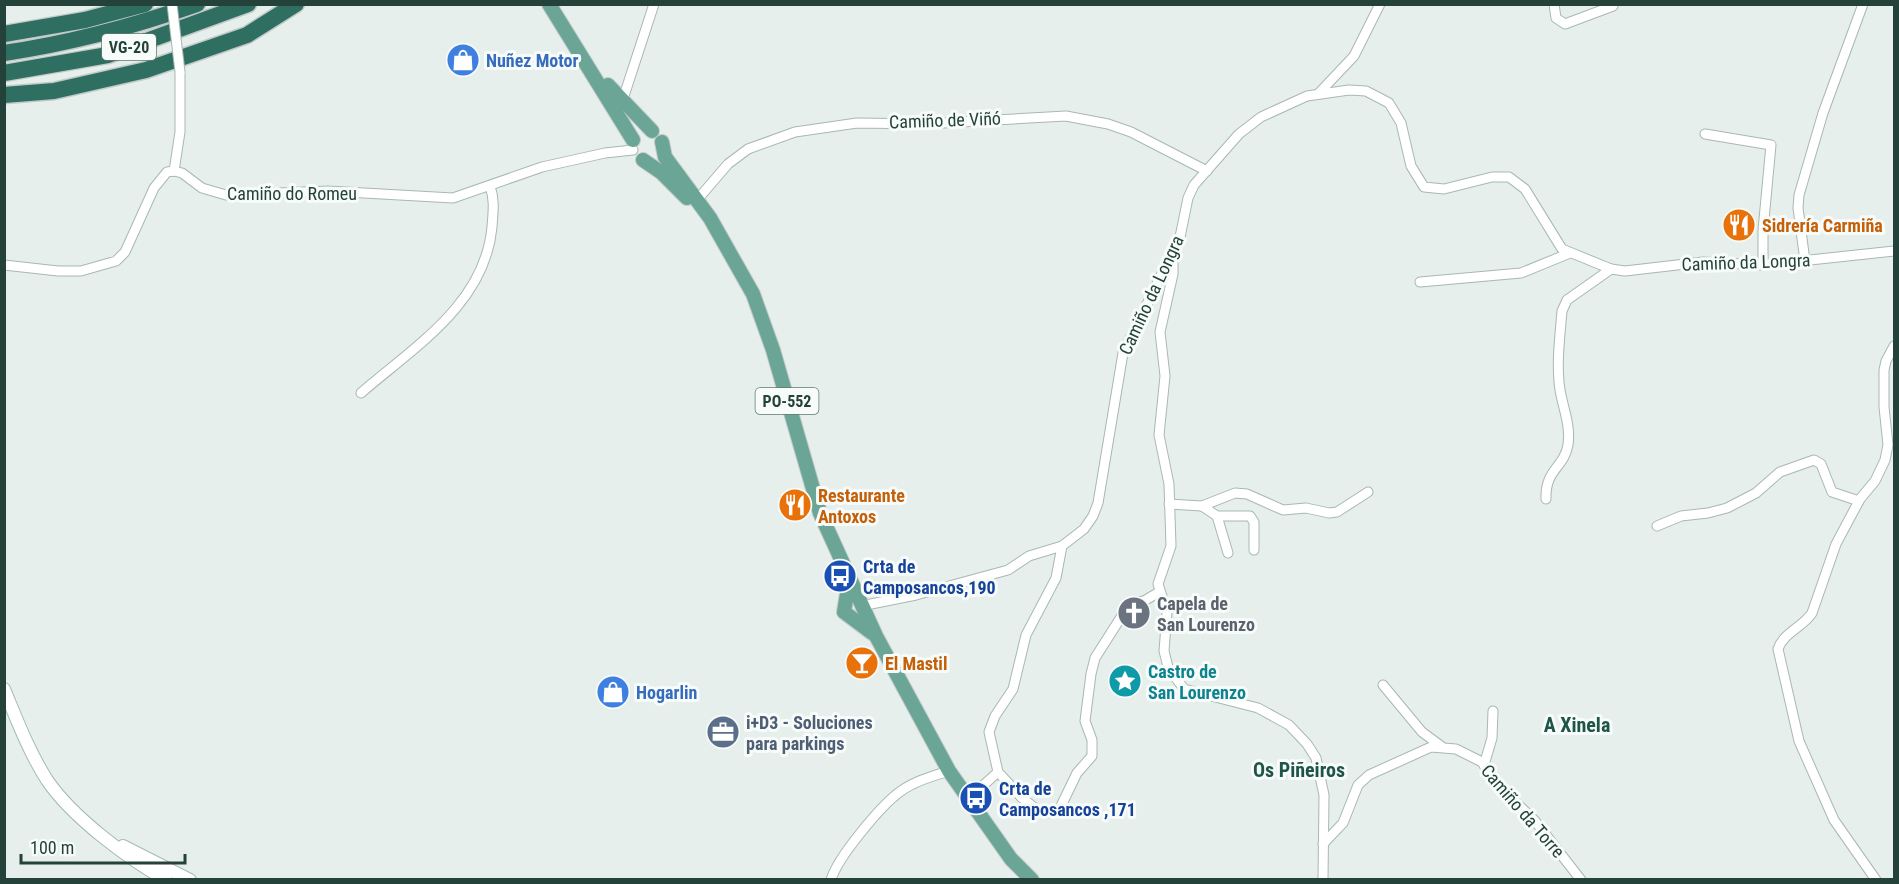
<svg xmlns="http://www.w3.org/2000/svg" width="1899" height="884" viewBox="0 0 1899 884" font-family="'Roboto Condensed',sans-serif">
	<rect width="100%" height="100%" fill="#e6efeb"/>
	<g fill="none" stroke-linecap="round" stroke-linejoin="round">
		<defs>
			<g id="minor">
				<path d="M1554,4L1556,18L1565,24L1613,6"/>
				<path d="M1319,93L1354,56L1380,4"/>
				<path d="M622,102L654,4"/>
				<path d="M1705,134L1771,145L1763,230V265"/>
				<path d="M174,171L180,132V72"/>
				<path d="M697,200L728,164L748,149L795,132L857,123L926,124L1066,116L1108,124L1131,132L1207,171"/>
				<path d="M1173,254V274L1160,332L1165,376L1159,435L1169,484L1171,546L1158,584L1167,612L1164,651L1168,667L1184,689L1258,708L1289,725L1307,744L1316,758L1324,795L1323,880"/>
				<path d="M1805,261L1798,208L1799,195L1823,113L1863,4"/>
				<path d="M4,265L58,271H81L116,261L125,252L154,188L167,172L174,171L182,173L202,188L226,195L328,191L453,198L542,167L605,153L633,150"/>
				<path d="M1420,282L1521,273L1570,253"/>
				<path d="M361,393C414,347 485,304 492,227C493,212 495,201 490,186"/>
				<path d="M1546,499C1545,469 1564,468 1568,445C1571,426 1563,408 1560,390C1556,365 1560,336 1562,311L1567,300L1611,269"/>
				<path d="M1169,504L1202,506L1235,493L1247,494L1283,510L1306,508L1329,513L1337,512L1368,492"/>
				<path d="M1202,506L1217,516H1250L1254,522V550"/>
				<path d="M1217,516L1228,553"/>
				<path d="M1657,526L1681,516L1708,513L1727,508L1756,493L1780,472L1814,460L1821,464L1832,492L1859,501"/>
				<path d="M1062,546L1056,578L1026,635L1013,689L995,716L989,732L998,772L1022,798L1039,811L1048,813L1060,808L1077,773L1092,756V740L1085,721L1091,674L1095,658L1130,603L1144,601L1159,592"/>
				<path d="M861,606L916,595L1008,570L1029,556L1062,546L1084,529L1093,516L1098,503L1123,353L1180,237L1188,198L1194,185L1239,134L1261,117L1307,96L1349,90L1366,91L1389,103L1401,123L1411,166L1424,187L1444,189L1492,177H1509L1525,189L1562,249L1611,269L1625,271L1703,262L1763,265L1894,251"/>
				<path d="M1383,685L1422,732L1441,746"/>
				<path d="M1484,765L1492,738L1493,711"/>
				<path d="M968,799L998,772"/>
				<path d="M1323,844L1343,823L1358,785L1369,775L1431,747L1456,749L1482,762L1493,780L1535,821L1581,880"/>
				<path d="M831,880C837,858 882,804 901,791C915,781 933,776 949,771"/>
				<path d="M1876,880L1834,820L1799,741L1778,649C1783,633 1803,627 1812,613L1836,544L1860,499L1875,481L1885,460L1888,445L1884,407V370L1886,361L1894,346"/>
			</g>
			<g id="secondary">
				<path d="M4,689C17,720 29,752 47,780C72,817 127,858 166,880"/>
				<path d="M123,846L190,880"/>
			</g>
			<g id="primary">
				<path d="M549,4L633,140"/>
				<path d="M608,85L652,131"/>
				<path d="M662,142L665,157L710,218L753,294L773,350L820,513L876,636L949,771L1011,859L1032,880"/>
				<path d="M643,160L662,173L687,198"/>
				<path d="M849,581L844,612L872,633"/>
			</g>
			<g id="motorway">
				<path d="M4,34L85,20L145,4"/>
				<path d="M4,53C72,43 132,27 197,4"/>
				<path d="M4,73L108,55L248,4"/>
				<path d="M4,95L54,91L146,70L247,35L296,4"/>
			</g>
		</defs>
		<use href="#minor" stroke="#a8b8b2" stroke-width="11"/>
		<use href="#secondary" stroke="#a4bbb3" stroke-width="14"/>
		<use href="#primary" stroke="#c2cac8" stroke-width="16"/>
		<use href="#motorway" stroke="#c2cac8" stroke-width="19"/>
		<use href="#minor" stroke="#fff" stroke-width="9"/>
		<use href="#secondary" stroke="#fff" stroke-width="12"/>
		<use href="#primary" stroke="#6aa596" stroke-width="14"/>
		<use href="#motorway" stroke="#2f6f62" stroke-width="16"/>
		<defs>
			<path id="minor-bridge" d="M172,4L180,72"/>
		</defs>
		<use href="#minor-bridge" stroke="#a8b8b2" stroke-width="11" stroke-linecap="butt"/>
		<use href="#minor-bridge" stroke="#fff" stroke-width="9"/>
	</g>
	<defs>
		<symbol id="shop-disc" viewBox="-11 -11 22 22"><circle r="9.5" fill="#3f7fe0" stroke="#f7fbf9"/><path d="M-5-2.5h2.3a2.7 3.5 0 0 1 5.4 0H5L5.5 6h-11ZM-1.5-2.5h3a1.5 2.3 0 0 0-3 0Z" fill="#fff"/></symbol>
		<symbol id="restaurant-disc" viewBox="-11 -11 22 22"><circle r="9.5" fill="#e8710a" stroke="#f7fbf9"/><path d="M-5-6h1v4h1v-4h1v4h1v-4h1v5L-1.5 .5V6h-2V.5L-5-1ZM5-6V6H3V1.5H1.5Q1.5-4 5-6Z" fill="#fff"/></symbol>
		<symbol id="bus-disc" viewBox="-11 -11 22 22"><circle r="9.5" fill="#1a4fb4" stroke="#f7fbf9"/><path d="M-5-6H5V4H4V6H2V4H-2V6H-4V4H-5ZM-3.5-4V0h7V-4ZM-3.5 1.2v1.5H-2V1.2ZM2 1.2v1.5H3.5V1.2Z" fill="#fff"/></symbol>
		<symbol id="church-disc" viewBox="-11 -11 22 22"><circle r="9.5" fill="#6b7280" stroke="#f7fbf9"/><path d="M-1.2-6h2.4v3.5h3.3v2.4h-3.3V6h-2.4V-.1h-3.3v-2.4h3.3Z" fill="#fff"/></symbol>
		<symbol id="bar-disc" viewBox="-11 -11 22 22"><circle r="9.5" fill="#e8710a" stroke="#f7fbf9"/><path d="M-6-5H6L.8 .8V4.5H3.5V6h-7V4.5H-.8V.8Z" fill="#fff"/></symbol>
		<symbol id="sight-disc" viewBox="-11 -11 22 22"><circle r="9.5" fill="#0f9aa8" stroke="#f7fbf9"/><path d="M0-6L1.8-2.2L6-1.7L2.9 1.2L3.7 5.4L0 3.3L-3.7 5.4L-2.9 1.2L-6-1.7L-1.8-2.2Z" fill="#fff"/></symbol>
		<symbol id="office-disc" viewBox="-11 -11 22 22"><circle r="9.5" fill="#5c6f8a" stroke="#f7fbf9"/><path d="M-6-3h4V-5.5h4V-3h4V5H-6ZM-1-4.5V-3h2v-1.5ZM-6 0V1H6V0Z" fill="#fff"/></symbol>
	</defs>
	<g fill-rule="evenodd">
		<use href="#shop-disc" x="444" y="41" width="38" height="38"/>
		<use href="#restaurant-disc" x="1720" y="206" width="38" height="38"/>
		<use href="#restaurant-disc" x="776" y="486" width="38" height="38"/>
		<use href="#bus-disc" x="821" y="557" width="38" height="38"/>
		<use href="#church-disc" x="1115" y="594" width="38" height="38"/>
		<use href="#bar-disc" x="843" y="644" width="38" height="38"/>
		<use href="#sight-disc" x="1106" y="662" width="38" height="38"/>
		<use href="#shop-disc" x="594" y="673" width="38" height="38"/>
		<use href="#office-disc" x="704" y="713" width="38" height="38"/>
		<use href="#bus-disc" x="957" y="779" width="38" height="38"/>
	</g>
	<g text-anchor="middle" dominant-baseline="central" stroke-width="6" stroke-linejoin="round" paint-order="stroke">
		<g fill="#f7fbf9" stroke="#637a73" stroke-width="1.5">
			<rect x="102" y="34" width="54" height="26" rx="4.5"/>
			<rect x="755.5" y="388" width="63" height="26" rx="4.5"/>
		</g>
		<g font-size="16" font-weight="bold" fill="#24423a">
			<text x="129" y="47">VG-20</text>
			<text x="787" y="401">PO-552</text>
		</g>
		<g font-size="18" font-weight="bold" fill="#366cbe" stroke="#f7fbf9" text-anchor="start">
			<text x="486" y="60">Nuñez Motor</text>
			<text x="636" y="692">Hogarlin</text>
		</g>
		<g font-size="18" fill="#24423a" stroke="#f7fbf9">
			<text transform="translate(945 120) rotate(-2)">Camiño de Viñó</text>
			<text x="292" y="193">Camiño do Romeu</text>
			<text transform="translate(1746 262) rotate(-2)">Camiño da Longra</text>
			<text transform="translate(1151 295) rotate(-65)">Camiño da Longra</text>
			<text transform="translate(1523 811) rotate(49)">Camiño da Torre</text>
		</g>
		<g font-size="18" font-weight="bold" fill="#c56008" stroke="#f7fbf9" text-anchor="start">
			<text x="1762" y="225">Sidrería Carmiña</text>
			<text x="818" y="495">Restaurante<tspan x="818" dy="21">Antoxos</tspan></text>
			<text x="885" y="663">El Mastil</text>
		</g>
		<g font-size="18" font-weight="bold" fill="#164399" stroke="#f7fbf9" text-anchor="start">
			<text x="863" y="566">Crta de<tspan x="863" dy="21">Camposancos,190</tspan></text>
			<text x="999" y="788">Crta de<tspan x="999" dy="21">Camposancos ,171</tspan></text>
		</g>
		<g font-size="18" font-weight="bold" fill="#5b616d" stroke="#f7fbf9" text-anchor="start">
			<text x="1157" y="603">Capela de<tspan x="1157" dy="21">San Lourenzo</tspan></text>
		</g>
		<g font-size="18" font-weight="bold" fill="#0d838f" stroke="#f7fbf9" text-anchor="start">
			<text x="1148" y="671">Castro de<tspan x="1148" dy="21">San Lourenzo</tspan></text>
		</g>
		<g font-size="18" font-weight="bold" fill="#4e5e75" stroke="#f7fbf9" text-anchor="start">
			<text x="746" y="722">i+D3 - Soluciones<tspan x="746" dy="21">para parkings</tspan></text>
		</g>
		<g font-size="20" font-weight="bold" fill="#1f5548" stroke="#f7fbf9">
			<text x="1577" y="725">A Xinela</text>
			<text x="1299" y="770">Os Piñeiros</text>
		</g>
	</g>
	<rect width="1899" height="884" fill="none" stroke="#24423a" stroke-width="12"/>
	<path d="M21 854v9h164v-9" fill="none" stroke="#24423a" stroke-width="3"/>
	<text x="30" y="854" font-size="18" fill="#24423a" stroke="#f7fbf9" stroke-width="4.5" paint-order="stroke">100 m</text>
</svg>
